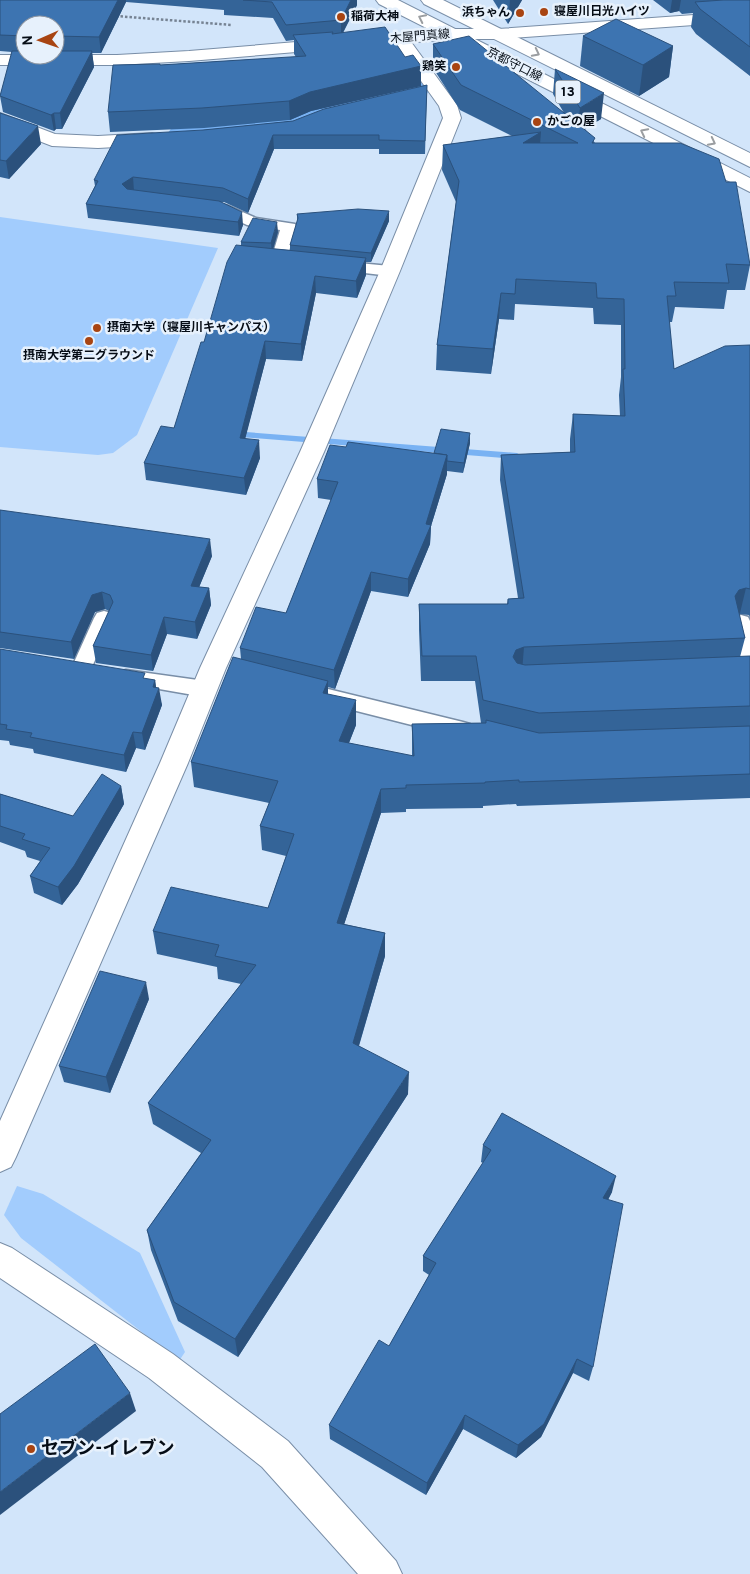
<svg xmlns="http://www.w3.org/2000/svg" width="750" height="1574" viewBox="0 0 750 1574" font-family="Overpass,'Noto Sans JP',sans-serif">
	<rect width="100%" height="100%" fill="#d2e5fa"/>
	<g fill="#a2ccfd">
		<path d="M0,217L218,248L137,435L113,453L98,455L0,447Z"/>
		<path d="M17,1186L43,1194L140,1253L185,1352L179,1361L21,1238L4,1215Z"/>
	</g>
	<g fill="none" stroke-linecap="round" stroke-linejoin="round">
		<path fill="#79b2f3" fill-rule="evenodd" d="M232,431L517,453L522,456L517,459L229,436L227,434Z"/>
		<path fill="#79b2f3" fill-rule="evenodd" d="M405,78L421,82L428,92L421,102L307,128L281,137L191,147L175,143L168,133L175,123L191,119L271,110Z"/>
		<defs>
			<g id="lane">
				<path d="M216,203L229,206L256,218L295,224L297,227L285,263H273L271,260L280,230L247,225L221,213L211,211L208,208Z"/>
				<path d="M337,261L390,266L398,271L390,276L331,269L329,266L331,263Z"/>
				<path d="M104,611L111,613L114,618L91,669L88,674L81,676L74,674L71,669L94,618L97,613Z"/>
				<path d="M741,615L748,617L750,621V671L743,669L740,664L731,622L734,617Z"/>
				<path d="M126,670L205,681L212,684L215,689L212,694L205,697L119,682L116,677L119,672Z"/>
				<path d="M328,689L463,722L470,724L473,730L470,736L463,738L321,702L318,697L321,692Z"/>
			</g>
			<g id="street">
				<path d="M400,34L406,35L457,105L461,118L400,271L324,452L226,668L188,763L16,1157L11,1167L0,1172V1121L160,763L200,668L300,452L380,271L443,118L439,106L391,39L394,35Z"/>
				<path d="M0,113L55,134L98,136L152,133L159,135L162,139L159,143L152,145L98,148L52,146L0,126Z"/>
				<path d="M0,1243L12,1248L173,1354L288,1441L396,1561L402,1574H358L262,1467L149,1378L0,1278Z"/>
			</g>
			<path id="secondary" d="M750,11V21L498,39H453L189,61L117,65H0V55H117L189,51L453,29H498Z"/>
			<g id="primary">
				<path d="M376,0H398L750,178V192L379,4Z"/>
				<path d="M421,0H443L750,153V167L424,4Z"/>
			</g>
		</defs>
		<use href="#lane" stroke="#798ea7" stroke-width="3"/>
		<use href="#street" stroke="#798ea7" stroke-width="2"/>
		<use href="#secondary" stroke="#798ea7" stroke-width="2"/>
		<use href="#primary" stroke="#798ea7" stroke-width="2"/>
		<path stroke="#768393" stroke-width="2.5" stroke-dasharray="2.5 2" stroke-linecap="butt" d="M116,16L232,25"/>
		<use href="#lane" fill="#fff" fill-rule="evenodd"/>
		<use href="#street" fill="#fff" fill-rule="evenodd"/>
		<use href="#secondary" fill="#fff" fill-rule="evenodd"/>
		<use href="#primary" fill="#fff" fill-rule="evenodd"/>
	</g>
	<g fill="#346498" fill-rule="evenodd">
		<path d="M0,0H357V5L343,33L405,57L421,66V86L311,111L290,120L204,128L110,132L108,112L160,65L296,57L294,54V40L286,41L273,18L224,15V10L126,2L101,53H92L94,67L62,129H56L54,131L3,112L0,96L12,52L0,51ZM25,25H55V55H25Z"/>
		<path d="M493,0H522L508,24Z"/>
		<path d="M653,0H750V76L696,34L691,27L693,13L682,14L679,11L670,13Z"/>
		<path d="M583,36L673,46L669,77L639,96L580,66Z"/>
		<path d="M433,44L564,113L553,94L555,69L601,119L585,129L595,143L750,265L745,290H727L724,309L675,307L672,322H669L674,369L750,345V618L749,615L739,614L745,638L740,657L750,656V798L517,806L516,804L483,806V808L406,809V812L381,813L344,924L385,933V956L359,1046L408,1094L238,1357L178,1321L151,1250L147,1230L201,1153L153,1124L148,1103L241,984L218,979L217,967L157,954L153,931L268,908L286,856L262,850L260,826L269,803L194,787L191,762L241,659L240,648L286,613L331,500L318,498L317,479L346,447L434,453L470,443L463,473L447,471V474L431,526L430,544L408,597L371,591L335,689L328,687V694L356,725L349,743L412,756V724L481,723L475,681H421L419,630V604H507L508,599L518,598L500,480L501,455L570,452V439L573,414L620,416L619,395L621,377V325L594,324L593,308L515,304L514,320L499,319L491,374L436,370L437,345L456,202L442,170L443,145L512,136L460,110L433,68Z"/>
		<path d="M427,85L425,154H379V149H274L248,213L224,202H221L243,225L239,236L88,218L86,204L95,186L94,180L203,130L293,121Z"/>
		<path d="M0,113L41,144L9,179L0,177Z"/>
		<path d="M297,214L389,221L371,262H366V275L357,298L316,293L302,361L266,359L245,438L260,458L246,495L146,480L144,463L174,428L204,342L241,245V242L278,232L273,249L290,250V245L297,222Z"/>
		<path d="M0,510L212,556L199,587L209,588L211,605L197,639L167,634L153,671L96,663L93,646L109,611L105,609L95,612L74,659L0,648Z"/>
		<path d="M0,649L145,679L155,680L156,688L162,705L145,750L136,748L126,772L34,753L33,749L10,745L9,741L0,740Z"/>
		<path d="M121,786L124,804L78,884L62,905L34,893L30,876L40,861L27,857L25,851L0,842V794L73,816Z"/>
		<path d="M149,999L110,1093L64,1082L59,1066Z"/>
		<path d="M483,1145L612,1192L608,1200L593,1367L589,1381L573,1373L541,1437L516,1458L463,1429L426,1495L330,1439L329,1425L389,1346L429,1275L423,1271V1256L483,1163L481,1162Z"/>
	</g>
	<g fill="#2b517c">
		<path d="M118,0H126V2L101,53L99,37Z"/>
		<path d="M351,0H357V5L341,36V20Z"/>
		<path d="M510,0H522L508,24Z"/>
		<path d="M672,0H681L679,11L670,13Z"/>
		<path d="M673,46L669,77L639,96L643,65Z"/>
		<path d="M92,51L94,67L62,129L60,113Z"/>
		<path d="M421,66V86L311,111L290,120L289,101L310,92Z"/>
		<path d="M604,93L601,119L577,133L580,108Z"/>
		<path d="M54,113L56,129L54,131L51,115Z"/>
		<path d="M38,126L41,144L9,179L6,161Z"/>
		<path d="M541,132L539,157L523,143Z"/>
		<path d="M273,135L274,149L248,213V199Z"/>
		<path d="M133,177L134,191L124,198L122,184Z"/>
		<path d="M389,211V221L371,262V253Z"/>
		<path d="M242,212L243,225L239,236L238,222Z"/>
		<path d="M277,222L278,232L272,253L271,243Z"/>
		<path d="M366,258V275L357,298L356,281Z"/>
		<path d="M315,276L316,293L302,361L301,344Z"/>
		<path d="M501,293L499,319L491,374L493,349Z"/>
		<path d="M265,341L266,359L241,455L240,438Z"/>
		<path d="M470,433V443L463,473L464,463Z"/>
		<path d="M259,440L260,458L246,495L244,478Z"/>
		<path d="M447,455V474L431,526L430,544L408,597V579Z"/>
		<path d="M210,539L212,556L193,602L191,586Z"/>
		<path d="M371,572V591L335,689L334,670Z"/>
		<path d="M209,588L211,605L197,639L195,622Z"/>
		<path d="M746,588L740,613L733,615L735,596L739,590Z"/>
		<path d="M102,592L105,609L95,612L74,659L71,642L92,595Z"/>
		<path d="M164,617L167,634L153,671L151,655Z"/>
		<path d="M524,647L522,672L513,657L516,650Z"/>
		<path d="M155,680L157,694L159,688L162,705L145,750L142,733Z"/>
		<path d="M328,681V706L323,693Z"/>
		<path d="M356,700V725L340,765L339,741Z"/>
		<path d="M133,732L136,748L126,772L124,755Z"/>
		<path d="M121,786L124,804L78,884L62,905L58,887Z"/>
		<path d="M381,789V813L337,946V923Z"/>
		<path d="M385,933V956L353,1065V1043Z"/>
		<path d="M146,982L149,999L110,1093L106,1077Z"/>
		<path d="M409,1072L408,1094L238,1357L235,1339Z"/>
		<path d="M616,1176L612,1192L600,1214L603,1198Z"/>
		<path d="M577,1359L573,1373L541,1437L516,1458L518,1445Z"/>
		<path d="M130,1393L136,1411L0,1515V1492Z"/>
		<path d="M465,1415L463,1429L426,1495L427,1483Z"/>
	</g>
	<g fill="#3d74b1" stroke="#2b517c">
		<path d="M0,0H118L99,37L55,36V25H25V36L0,35Z"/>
		<path d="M243,0H351L341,20L286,25L272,2Z"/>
		<path d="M723,0H750V47L700,9L695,2Z"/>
		<path d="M616,19L673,46L643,65L583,36Z"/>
		<path d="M385,27L405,57L413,55L421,66L310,92L289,101L202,108L108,112L113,65L160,64V65L306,56L293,35L333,32L332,34Z"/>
		<path d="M469,36L595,138L592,143H680L719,159L726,182H736L750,265L726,264L729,283L674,282L676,296H667L674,369L725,346L750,345V589L746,588L739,590L735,596L745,638L524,647L516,650L513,657L517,663L525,665L750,656V706L539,713L483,700L476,656H422L419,604H508V599L524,598L501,455L575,452L573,414L625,416L623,369H625L624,299L597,298L596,283L516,279L515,294L501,293L493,349L437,345L459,181L443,145L541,132L523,143H578L461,85L433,44Z"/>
		<path d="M12,51H25V55H55V51H92L60,113H54L51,115L0,96Z"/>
		<path d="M555,69L604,93L580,108Z"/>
		<path d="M427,85L425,141L379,140V135H273L248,199L223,188L133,177L122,184L127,189L219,201L242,212L238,222L86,204L98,181L94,180L117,135L203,130L293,121L324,109Z"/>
		<path d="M0,113L38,126L6,161L0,160Z"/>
		<path d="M358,209L389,211L371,253L290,245L298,218L297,214Z"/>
		<path d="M253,218L277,222L271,243L241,242Z"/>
		<path d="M236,245L366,258L356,281L315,276L301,344L265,341L240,438L259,440L244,478L144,463L161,426L174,428L201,342H204L227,262Z"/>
		<path d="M441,429L470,433L464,463L447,461V455L434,453Z"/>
		<path d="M348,442L447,455L426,524L431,525L408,579L371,572L334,670L240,648L256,607L286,613L338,482L317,479L330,445L346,447Z"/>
		<path d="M0,510L210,539L191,586L209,588L195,622L164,617L151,655L93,646L113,602L110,595L102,592L92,595L71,642L0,632Z"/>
		<path d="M0,649L145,673L143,678L155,680L153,687L159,688L142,733L133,732L124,755L30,737L32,733L6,729L7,725L0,724Z"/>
		<path d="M233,657L328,681L323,693L356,700L339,741L414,756L412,724L486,723V720L539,733L750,726V774L519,782V780L485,782V783L406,785V788L381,789L337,923L385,933L353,1043L409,1072L235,1339L174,1302L147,1230L211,1140L148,1103L256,965L215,956L219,945L153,931L171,887L268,908L294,834L260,826L278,781L191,762Z"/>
		<path d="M102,774L121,786L74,866L58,887L30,876L50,848L22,839L25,834L0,826V794L73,816Z"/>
		<path d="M100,971L146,982L106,1077L59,1066Z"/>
		<path d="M502,1113L616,1176L603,1198L623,1204L593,1367L577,1359L544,1424L518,1445L465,1415L427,1483L329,1425L379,1340L389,1346L436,1263L423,1256L491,1150L483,1145Z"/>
		<path d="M95,1344L130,1393L0,1492V1414Z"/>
	</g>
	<defs><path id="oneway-chevron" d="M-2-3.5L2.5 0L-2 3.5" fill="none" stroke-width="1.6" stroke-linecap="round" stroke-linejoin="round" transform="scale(1.25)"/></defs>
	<g stroke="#9b9ea1">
		<use href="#oneway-chevron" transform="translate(422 18) rotate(-154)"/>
		<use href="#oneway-chevron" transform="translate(536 53) rotate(27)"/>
		<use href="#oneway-chevron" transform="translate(644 132) rotate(-153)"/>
		<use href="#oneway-chevron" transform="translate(712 142) rotate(27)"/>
	</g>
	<g fill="#a84412" stroke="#e7f1fc" stroke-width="2">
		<circle cx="544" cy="12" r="5"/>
		<circle cx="520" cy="13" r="5"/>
		<circle cx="341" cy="17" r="5"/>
		<circle cx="456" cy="67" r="5"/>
		<circle cx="537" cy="122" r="5"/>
		<circle cx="97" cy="328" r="5"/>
		<circle cx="89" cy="341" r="5"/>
		<circle cx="31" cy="1449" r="5"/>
	</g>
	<g text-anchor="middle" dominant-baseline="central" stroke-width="5" stroke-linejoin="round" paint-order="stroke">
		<g font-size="12" font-weight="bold" fill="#050c15" stroke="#e7f1fc" text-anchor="start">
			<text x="554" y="12">寝屋川日光ハイツ</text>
			<text x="510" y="13" text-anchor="end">浜ちゃん</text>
			<text x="351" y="17">稲荷大神</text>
			<text x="446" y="67" text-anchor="end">鶏笑</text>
			<text x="547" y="122">かごの屋</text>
			<text x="107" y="328">摂南大学（寝屋川キャンパス）</text>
			<text x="89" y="356" text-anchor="middle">摂南大学第二グラウンド</text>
		</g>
		<g font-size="12" fill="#050c15" stroke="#e7f1fc">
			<text transform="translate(420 37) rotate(-5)">木屋門真線</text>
			<text transform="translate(514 65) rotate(27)">京都守口線</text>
		</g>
		<rect fill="#e7f1fc" stroke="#49515a" stroke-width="1" x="555.5" y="80.5" width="25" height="23" rx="4"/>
		<g font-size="14" font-weight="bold" fill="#050c15">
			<text x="568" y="92">13</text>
		</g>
		<g font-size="18" font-weight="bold" fill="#050c15" stroke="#e7f1fc" text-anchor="start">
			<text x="41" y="1449">セブン-イレブン</text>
		</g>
	</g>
	<g transform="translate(40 40) rotate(268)"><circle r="24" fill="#e7f1fc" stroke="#8d95a0"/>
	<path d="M0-4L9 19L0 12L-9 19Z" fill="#a84412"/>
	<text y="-8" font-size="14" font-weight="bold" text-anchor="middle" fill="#050c15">N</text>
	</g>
</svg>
